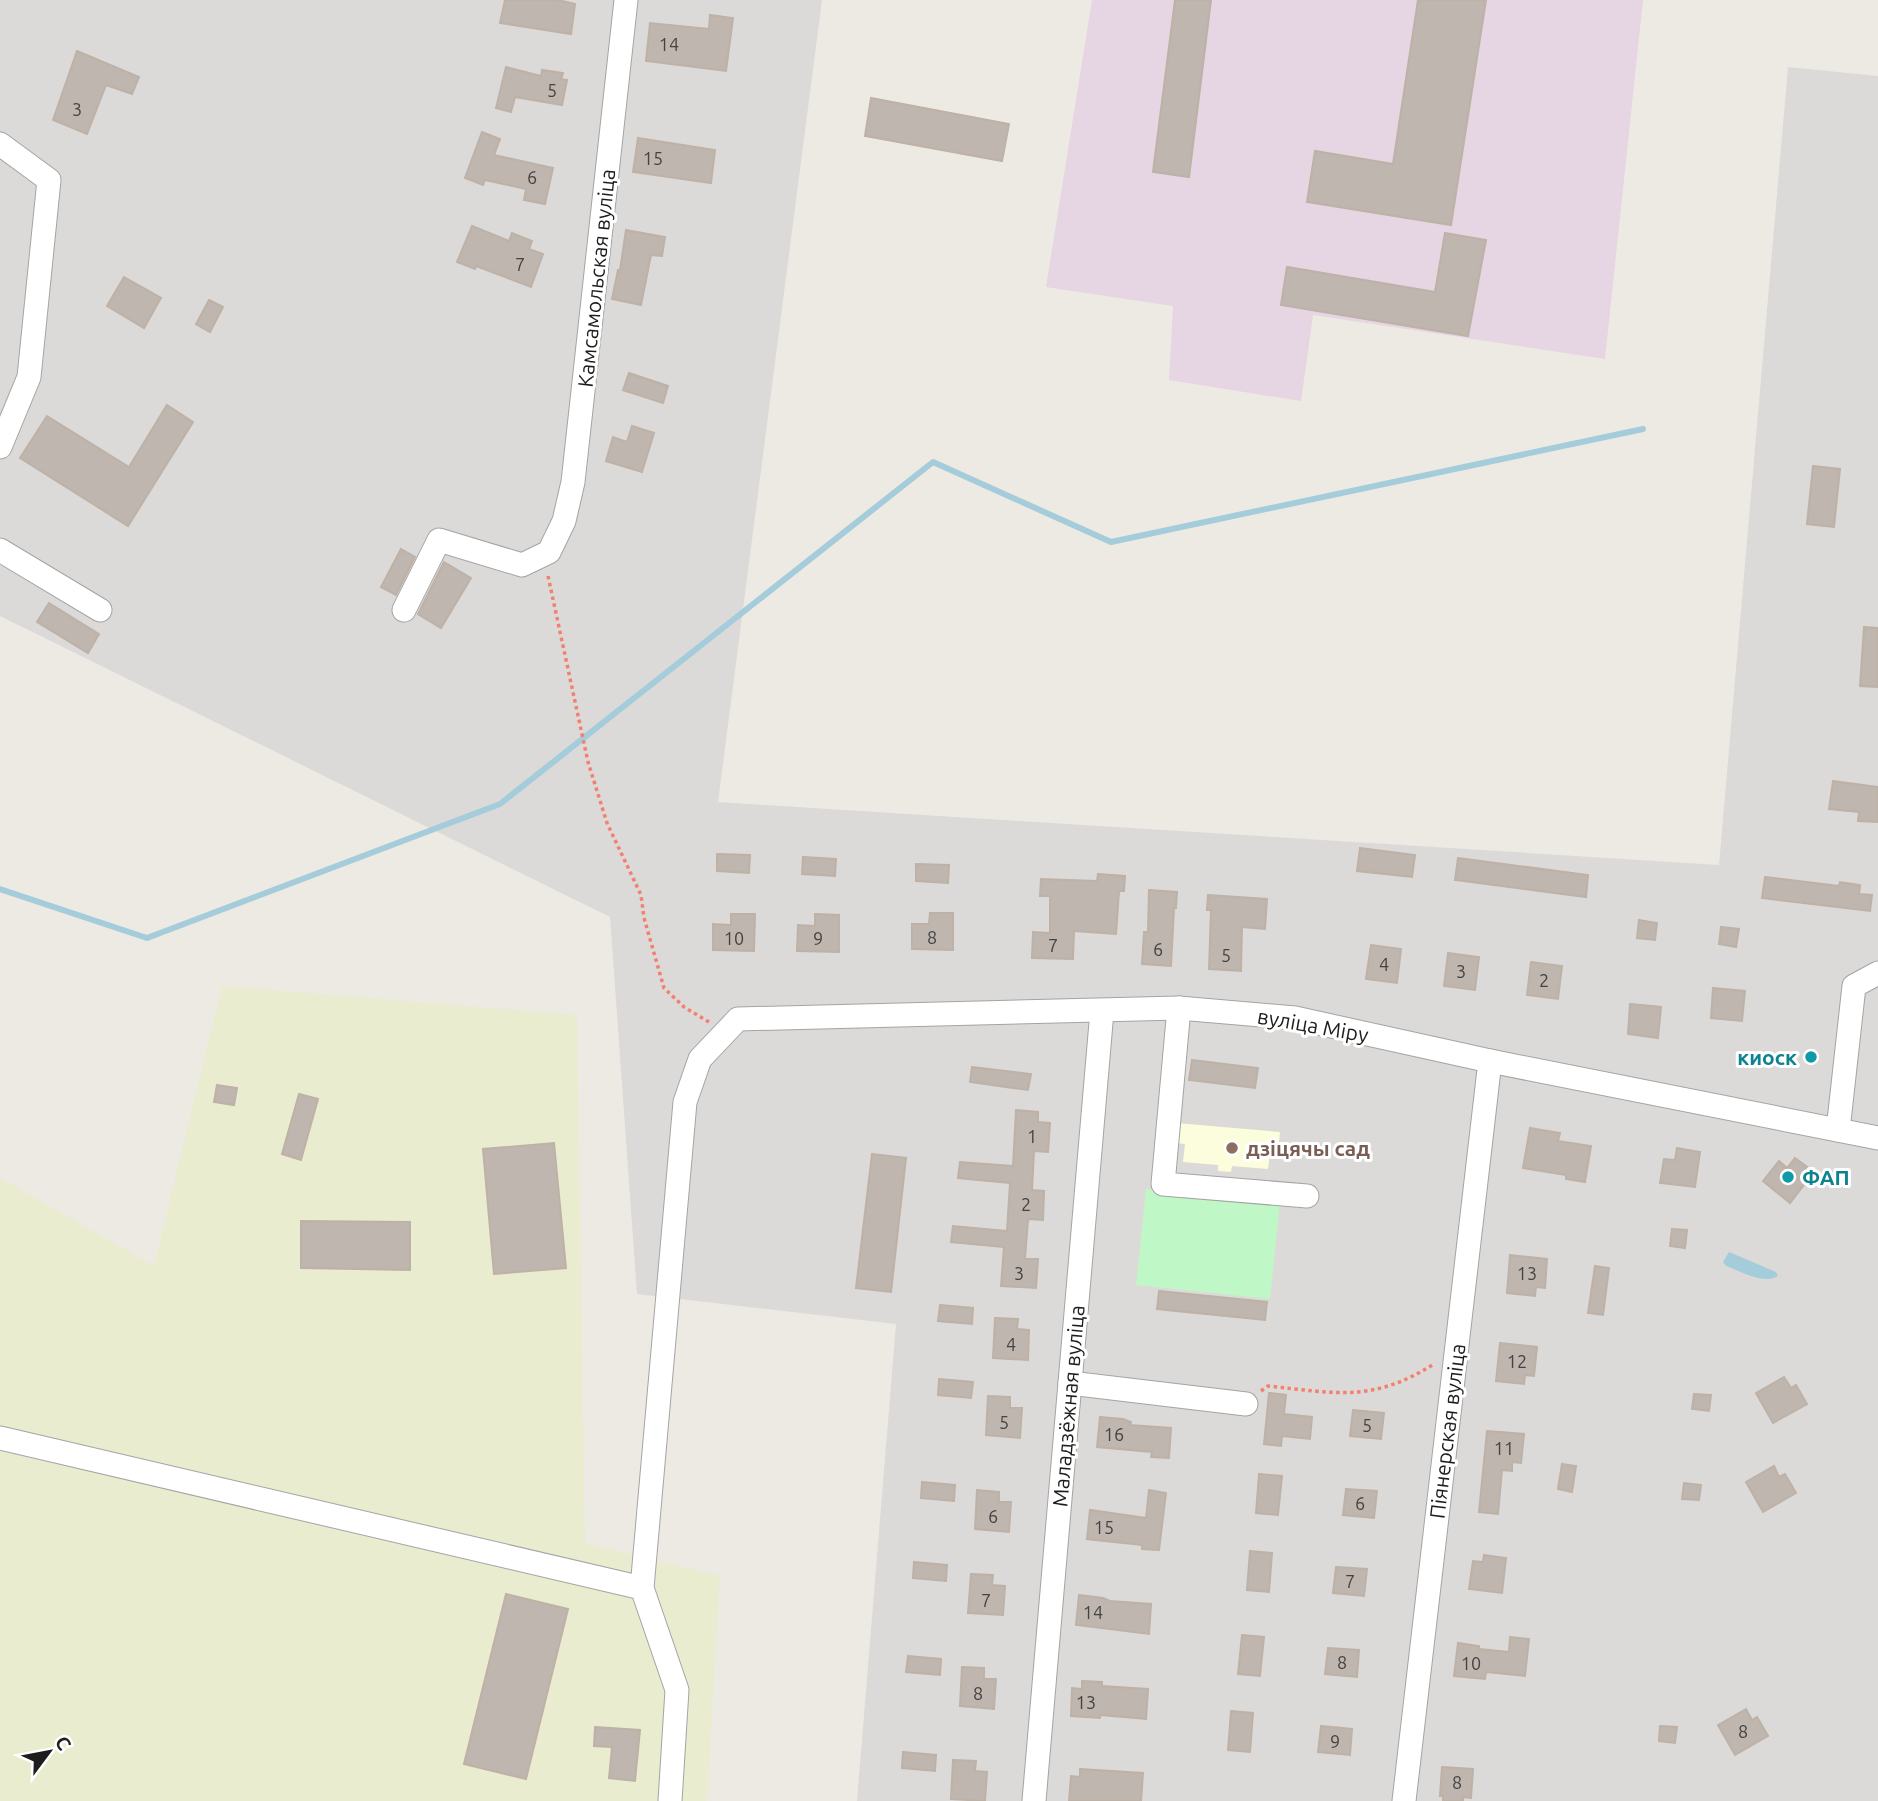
<svg xmlns="http://www.w3.org/2000/svg" width="1878" height="1801" viewBox="0 0 1878 1801" font-family="Ubuntu,sans-serif">
	<rect width="100%" height="100%" fill="#edeae3"/>
	<path fill="#dbdad9" d="M0,0H822L718,802L1719,865L1788,67L1878,76V1801H857L896,1324L637,1294L610,917L0,616Z"/>
	<path fill="#e6d5e2" d="M1092,0H1643L1605,359L1313,315L1301,401L1169,380L1173,306L1046,287Z"/>
	<path fill="#fcfddc" d="M1176,1123L1280,1132L1278,1153L1270,1152L1268,1169L1232,1166L1231,1172L1218,1171V1165L1183,1162L1185,1144L1174,1143Z"/>
	<path fill="#e9ecce" d="M222,986L577,1015L585,1543L720,1576L707,1801H0V1178L154,1266Z"/>
	<path fill="#c0f7c7" d="M1146,1189L1280,1203L1270,1299L1136,1285Z"/>
	<path fill="#a5ccda" d="M1729,1252L1776,1272L1778,1276C1764,1285 1740,1271 1726,1266L1723,1262Z"/>
	<g fill="none" stroke-linecap="round" stroke-linejoin="round">
		<path stroke="#a5ccda" stroke-width="6" d="M0,889L147,938L500,804L933,462L1111,542L1643,429"/>
	</g>
	<g fill="#beb6af" stroke="#beb1a6" stroke-width="2">
		<path d="M505,0H558L575,4L571,34L500,23Z"/>
		<path d="M1175,0H1211L1189,177L1153,172Z"/>
		<path d="M1418,0H1486L1451,225L1307,202L1315,151L1393,164Z"/>
		<path d="M710,15L733,18L726,71L646,61L650,23L709,29Z"/>
		<path d="M77,51L139,77L132,94L106,85L87,134L53,120Z"/>
		<path d="M506,67L541,76L542,70L563,73L561,79L567,80L562,105L515,97L511,112L496,108Z"/>
		<path d="M871,98L1009,124L1002,161L865,136Z"/>
		<path d="M482,132L500,139L494,155L553,168L545,204L524,200L526,189L485,180L483,185L465,178Z"/>
		<path d="M638,138L715,150L711,183L633,172Z"/>
		<path d="M472,226L509,241L512,233L532,241L529,249L543,254L531,287L476,266L475,269L457,262Z"/>
		<path d="M626,230L665,237L662,256L651,255L641,305L612,299L618,270H620Z"/>
		<path d="M1445,233L1486,240L1468,336L1281,305L1287,267L1435,292Z"/>
		<path d="M124,277L161,298L144,328L107,306Z"/>
		<path d="M209,300L223,307L210,332L196,324Z"/>
		<path d="M629,373L668,386L663,403L623,390Z"/>
		<path d="M167,405L193,422L128,526L20,458L47,416L129,467Z"/>
		<path d="M632,426L654,433L642,472L606,461L613,437L627,442Z"/>
		<path d="M1813,466L1840,469L1834,527L1807,524Z"/>
		<path d="M401,549L415,557L396,595L381,587Z"/>
		<path d="M444,562L471,578L441,628L418,614Z"/>
		<path d="M49,603L99,634L88,653L37,622Z"/>
		<path d="M1864,627L1878,628V687L1860,686Z"/>
		<path d="M1833,781L1878,787V822L1858,821L1859,812L1829,809Z"/>
		<path d="M1360,848L1415,855L1412,877L1357,871Z"/>
		<path d="M717,854L750,855L749,873L717,871Z"/>
		<path d="M803,857L836,859L835,876L802,874Z"/>
		<path d="M1458,858L1588,875L1586,897L1455,880Z"/>
		<path d="M916,864L949,865L948,883L916,881Z"/>
		<path d="M1098,874L1125,876L1124,891H1119L1116,934L1074,931L1073,959L1032,958L1033,932L1050,933V896H1040L1041,879L1097,881Z"/>
		<path d="M1765,877L1839,886L1840,882L1860,885L1859,894L1872,895L1870,911L1762,898Z"/>
		<path d="M1149,890L1177,892L1176,908H1174L1171,966L1142,964L1144,932H1148Z"/>
		<path d="M1208,895L1267,899L1265,929L1242,927L1241,971L1209,969L1211,910H1207Z"/>
		<path d="M930,913H953V950L912,949V924H929Z"/>
		<path d="M731,914H755L754,951L713,950V924L731,925Z"/>
		<path d="M815,914L839,915V952L797,951L798,925L815,926Z"/>
		<path d="M1639,920L1657,923L1655,940L1637,938Z"/>
		<path d="M1721,927L1739,929L1736,947L1719,944Z"/>
		<path d="M1371,945L1401,949L1397,983L1366,979Z"/>
		<path d="M1448,953L1479,957L1475,990L1444,986Z"/>
		<path d="M1531,962L1562,966L1558,999L1527,995Z"/>
		<path d="M1713,988L1745,991L1742,1021L1711,1018Z"/>
		<path d="M1630,1004L1661,1007L1658,1038L1628,1034Z"/>
		<path d="M1192,1060L1258,1068L1255,1088L1189,1080Z"/>
		<path d="M972,1067L1031,1074L1028,1090L970,1082Z"/>
		<path d="M217,1085L237,1088L234,1105L214,1102Z"/>
		<path d="M299,1094L318,1099L301,1160L282,1154Z"/>
		<path d="M1016,1110L1038,1112V1122L1050,1123L1048,1152L1034,1151L1032,1190L1044,1191L1043,1220L1028,1219L1025,1259H1038L1036,1288L1001,1286L1004,1247L951,1242L953,1226L1007,1231L1010,1183L958,1178L960,1162L1013,1166Z"/>
		<path d="M1530,1128L1560,1133L1558,1141L1591,1146L1585,1182L1566,1179V1175L1523,1168Z"/>
		<path d="M554,1143L566,1268L494,1274L483,1149Z"/>
		<path d="M1677,1148L1700,1152L1695,1187L1660,1183L1664,1159L1675,1160Z"/>
		<path d="M872,1154L906,1158L891,1292L856,1288Z"/>
		<path d="M1795,1158L1814,1172L1790,1203L1763,1181L1779,1161L1787,1168Z"/>
		<path d="M301,1221L410,1222V1270L301,1268Z"/>
		<path d="M1672,1229L1687,1230L1685,1248L1670,1246Z"/>
		<path d="M1510,1255L1547,1259L1545,1288L1536,1287L1535,1296L1507,1293Z"/>
		<path d="M1595,1266L1609,1268L1603,1315L1588,1313Z"/>
		<path d="M1159,1291L1267,1302L1265,1320L1157,1309Z"/>
		<path d="M940,1305L973,1308L972,1324L938,1321Z"/>
		<path d="M995,1318L1018,1319L1017,1329L1029,1330L1028,1360L993,1358Z"/>
		<path d="M1500,1343L1537,1347L1534,1376L1525,1375L1524,1384L1496,1381Z"/>
		<path d="M1784,1377L1791,1388L1796,1385L1807,1404L1773,1423L1756,1393Z"/>
		<path d="M939,1379L973,1382L971,1398L938,1395Z"/>
		<path d="M1269,1393L1286,1395L1284,1414L1312,1417L1310,1439L1282,1436L1281,1446L1264,1444Z"/>
		<path d="M1694,1394L1711,1395L1709,1411L1692,1409Z"/>
		<path d="M988,1396L1010,1397V1408H1022L1020,1438L986,1435Z"/>
		<path d="M1353,1410L1384,1413L1381,1439L1350,1436Z"/>
		<path d="M1100,1417L1123,1419L1131,1422L1130,1425L1171,1428L1169,1458L1151,1457L1152,1452L1097,1447Z"/>
		<path d="M1487,1431L1524,1434L1521,1463L1512,1462V1471L1502,1470L1498,1514L1479,1512Z"/>
		<path d="M1562,1464L1576,1466L1572,1492L1558,1489Z"/>
		<path d="M1774,1466L1779,1477L1785,1474L1796,1493L1763,1512L1746,1482Z"/>
		<path d="M1259,1474L1282,1476L1278,1515L1256,1513Z"/>
		<path d="M922,1482L955,1485L954,1501L921,1498Z"/>
		<path d="M1684,1483L1701,1485L1699,1500L1682,1499Z"/>
		<path d="M1346,1489L1377,1491L1374,1518L1343,1515Z"/>
		<path d="M977,1490L999,1492V1502H1011L1009,1532L975,1529Z"/>
		<path d="M1149,1490L1166,1493L1159,1550L1142,1549V1545L1087,1539L1090,1510L1146,1518Z"/>
		<path d="M1250,1551L1272,1553L1269,1592L1247,1590Z"/>
		<path d="M1484,1555L1506,1558L1502,1593L1469,1589L1473,1561L1483,1562Z"/>
		<path d="M914,1562L947,1565L946,1581L913,1578Z"/>
		<path d="M1336,1567L1367,1569L1364,1596L1333,1593Z"/>
		<path d="M971,1574L993,1575L992,1585L1005,1586L1003,1615L968,1613Z"/>
		<path d="M506,1594L568,1609L526,1779L464,1764Z"/>
		<path d="M1079,1595L1103,1598L1110,1601L1151,1604L1149,1634L1076,1625Z"/>
		<path d="M1242,1635L1264,1637L1260,1676L1238,1674Z"/>
		<path d="M1510,1637L1529,1639L1525,1676L1486,1672L1485,1679L1454,1676L1458,1643L1479,1646V1649L1509,1652Z"/>
		<path d="M1328,1648L1359,1650L1357,1677L1325,1674Z"/>
		<path d="M908,1656L941,1659L940,1675L906,1672Z"/>
		<path d="M962,1667L984,1668V1679H996L994,1709L960,1706Z"/>
		<path d="M1082,1681L1102,1682V1686L1148,1689L1146,1719L1100,1715V1718L1071,1716L1072,1688L1082,1689Z"/>
		<path d="M1746,1709L1752,1720L1757,1717L1768,1736L1735,1755L1718,1725Z"/>
		<path d="M1231,1711L1253,1713L1250,1752L1228,1750Z"/>
		<path d="M1321,1726L1352,1729L1350,1755L1318,1752Z"/>
		<path d="M1660,1726L1677,1727L1675,1743L1659,1741Z"/>
		<path d="M595,1727L640,1730L635,1781L609,1778L612,1747L594,1746Z"/>
		<path d="M903,1752L936,1755L935,1771L902,1768Z"/>
		<path d="M953,1760L976,1761L975,1771L987,1772L985,1801L951,1799Z"/>
		<path d="M1442,1767L1473,1769L1471,1798L1463,1797V1801H1443V1796H1440Z"/>
		<path d="M1080,1769L1143,1773L1141,1801H1069L1071,1776L1080,1777Z"/>
	</g>
	<g fill="none" stroke-linecap="round" stroke-linejoin="round">
		<defs>
			<g id="minor">
				<path d="M0,144L49,180L29,377L0,447"/>
				<path d="M0,550L100,610"/>
				<path d="M404,610L439,540L522,565L549,552L564,521L573,482L626,0"/>
				<path d="M1179,1008L1163,1184L1307,1196"/>
				<path d="M1838,1130L1854,986L1878,973"/>
				<path d="M1070,1383L1246,1404"/>
				<path d="M0,1438L642,1588"/>
				<path d="M670,1801L677,1690L642,1588L685,1102L700,1059L738,1019L1179,1008L1295,1018L1490,1061L1878,1138"/>
				<path d="M1034,1801L1102,1011"/>
				<path d="M1404,1801L1490,1061"/>
			</g>
		</defs>
		<use href="#minor" stroke="#a4a4a4" stroke-width="25"/>
		<g stroke="#f3806e" stroke-width="3.5" stroke-dasharray="3.5 3.5" stroke-linecap="butt">
			<path d="M548,576L588,762L607,823L641,895L644,918L664,988L684,1007L709,1022"/>
			<path d="M1261,1391L1268,1386C1336,1393 1372,1403 1434,1364"/>
		</g>
		<use href="#minor" stroke="#fff" stroke-width="23"/>
	</g>
	<g fill="#0f9aa8" stroke="#fff" stroke-width="2.5">
		<circle cx="1811" cy="1057" r="7"/>
		<circle cx="1788" cy="1177" r="7"/>
	</g>
	<circle fill="#8d6e63" stroke="#fff" stroke-width="2.5" cx="1232" cy="1148" r="7"/>
	<g text-anchor="middle" dominant-baseline="central" stroke-width="6" stroke-linejoin="round" paint-order="stroke">
		<g font-size="18" fill="#454342">
			<text x="669" y="44">14</text>
			<text x="552" y="90">5</text>
			<text x="77" y="109">3</text>
			<text x="653" y="158">15</text>
			<text x="532" y="177">6</text>
			<text x="520" y="264">7</text>
			<text x="932" y="937">8</text>
			<text x="734" y="938">10</text>
			<text x="818" y="938">9</text>
			<text x="1053" y="945">7</text>
			<text x="1158" y="949">6</text>
			<text x="1226" y="955">5</text>
			<text x="1384" y="964">4</text>
			<text x="1461" y="971">3</text>
			<text x="1544" y="980">2</text>
			<text x="1032" y="1136">1</text>
			<text x="1026" y="1204">2</text>
			<text x="1019" y="1273">3</text>
			<text x="1527" y="1273">13</text>
			<text x="1011" y="1344">4</text>
			<text x="1517" y="1361">12</text>
			<text x="1004" y="1422">5</text>
			<text x="1367" y="1425">5</text>
			<text x="1114" y="1434">16</text>
			<text x="1504" y="1448">11</text>
			<text x="1360" y="1503">6</text>
			<text x="993" y="1516">6</text>
			<text x="1104" y="1527">15</text>
			<text x="1350" y="1581">7</text>
			<text x="986" y="1600">7</text>
			<text x="1093" y="1612">14</text>
			<text x="1342" y="1662">8</text>
			<text x="1471" y="1663">10</text>
			<text x="978" y="1693">8</text>
			<text x="1086" y="1702">13</text>
			<text x="1743" y="1731">8</text>
			<text x="1335" y="1741">9</text>
			<text x="1457" y="1782">8</text>
		</g>
		<g font-size="21" fill="#1d1d1d" stroke="#fff">
			<text transform="translate(596 278) rotate(-84)">Камсамольская вуліца</text>
			<text transform="translate(1313 1025) rotate(10)">вуліца Міру</text>
			<text transform="translate(1068 1406) rotate(-85)">Маладзёжная вуліца</text>
			<text transform="translate(1447 1431) rotate(-83)">Піянерская вуліца</text>
		</g>
		<g font-size="21" font-weight="bold" fill="#0d838f" stroke="#fff" text-anchor="end">
			<text x="1797" y="1057">киоск</text>
			<text x="1802" y="1177" text-anchor="start">ФАП</text>
		</g>
		<g font-size="21" font-weight="bold" fill="#785e54" stroke="#fff" text-anchor="start">
			<text x="1246" y="1148">дзіцячы сад</text>
		</g>
	</g>
	<g transform="translate(49 1752) rotate(58)" stroke="#ffffff" stroke-width="5" paint-order="stroke">
	<path d="M0-5L12 26L0 18L-12 26Z" fill="#1d1d1d"/>
	<text y="-10" font-size="19" font-weight="bold" text-anchor="middle" fill="#1d1d1d">С</text>
	</g>
</svg>
